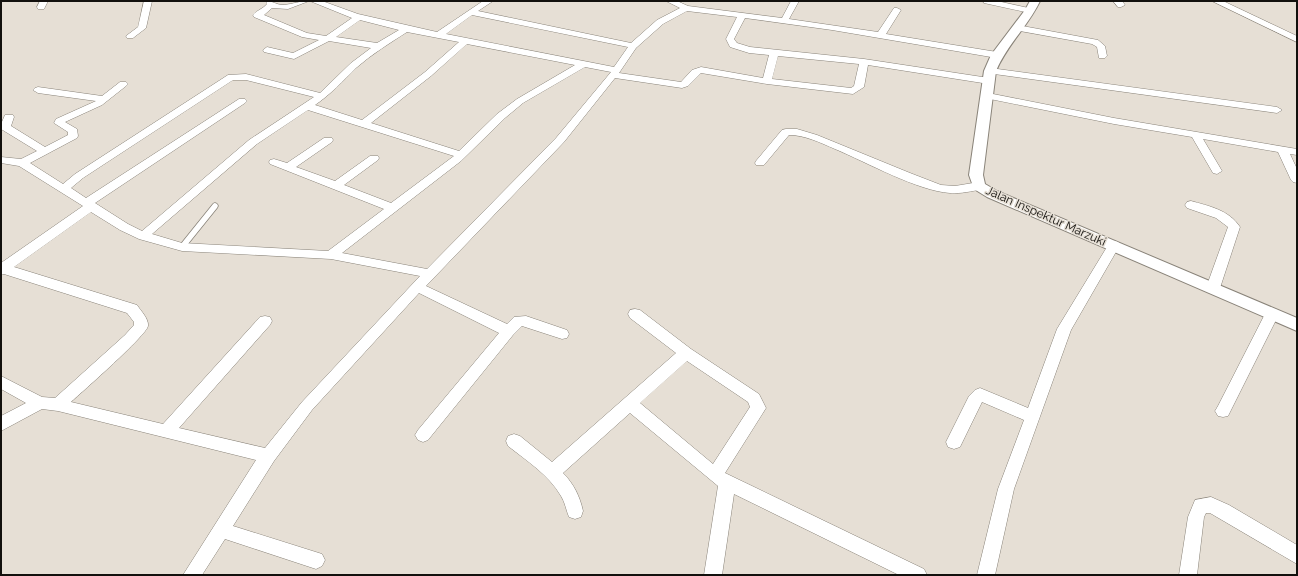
<svg xmlns="http://www.w3.org/2000/svg" width="1298" height="576" viewBox="0 0 1298 576" font-family="Raleway,sans-serif">
	<rect width="100%" height="100%" fill="#e6dfd5"/>
	<g fill="none" stroke-linecap="round" stroke-linejoin="round">
		<defs>
			<path id="service" d="M182,247L215,206"/>
			<g id="minor">
				<path d="M40,1H48L44,9H38L37,7Z"/>
				<path d="M144,1H152L146,28L133,38H127L126,36L138,27Z"/>
				<path d="M266,1C273,1 276,5 284,5C293,4 300,1 309,1L288,9L272,8L264,15L307,33L326,36L352,18L310,1H322L358,14L437,32L483,1H493L478,11L631,43L657,20L680,8L666,1H677L688,6L782,18L791,1H799L789,19L878,32L894,8H897L901,10L886,34L997,52L1001,55L997,58L832,30L745,18L734,39L737,43L750,47L864,59L989,78L994,81L989,84L868,65L864,87L853,94L767,84L701,73L688,86L682,88L615,78L564,142L426,286L507,324L514,317L526,316L567,330L569,334L567,338L562,339L522,326L513,335L428,440L423,442L418,440L415,435L418,430L499,333L419,293L312,410L274,461L233,526L322,554L325,560L322,566L316,569L225,539L202,575H183L256,460L58,411L42,409L1,431V416L26,403L1,389V376L42,397L55,398L125,335L134,325V322L127,313L4,274L1,275V263L83,206L19,166L1,163V157L21,159L37,151L1,129V124L5,115H13L14,117L11,126L45,147L68,135V132L54,123L56,119L96,101L38,93L33,90L35,88L38,87L102,96L120,82H126L128,84L126,86L102,105L65,122L77,129L78,136L77,138L30,163L63,184L75,174L228,75L246,74L320,93L351,63L371,48L329,41L294,59L264,52L263,50L267,47L293,53L319,40L302,37L254,17L253,15C257,10 263,9 267,4ZM687,11L737,17L726,39L730,47L749,53L769,55L763,78L701,67L692,70L681,82L619,73L636,48L663,24ZM472,15L628,47L614,67L446,34ZM360,20L399,30L377,43L336,37ZM407,32L459,42L425,72L362,120L315,105C330,95 343,81 356,68C372,54 390,43 407,32ZM467,44L575,65L517,99L497,114L459,151L371,123L431,76ZM778,56L859,64L854,86L851,88L772,79ZM585,67L611,72L556,138L427,269L342,253L461,161L505,118L523,103ZM233,80H246L314,97L249,140L142,231L128,224L95,203L245,103L247,101L245,99H239L86,198L71,188L83,178ZM308,110L454,156L391,203L344,185L378,160L379,158L378,156H370L335,181L296,167L332,142L333,140L332,138H324L287,163L274,159L270,160L269,162L270,164L384,209L328,251L182,243L152,234L257,144ZM91,212L120,230L139,239L182,251L331,259L420,276L302,402L265,448L179,428L270,325L272,321L270,317L265,316L260,317L163,424L71,402C83,391 146,336 148,326C149,319 141,311 137,305L14,267Z"/>
				<path d="M983,1H997L1033,9L1034,11L1030,13L984,3Z"/>
				<path d="M1113,1H1122L1125,5L1121,7H1118Z"/>
				<path d="M1212,1H1223L1297,36V42Z"/>
				<path d="M1017,25L1098,40L1105,46L1107,56L1105,58H1099L1097,47L1092,44L1014,30L1013,28Z"/>
				<path d="M990,68L1277,107L1282,110L1277,113L987,73L985,71L987,69Z"/>
				<path d="M988,93L1114,118L1297,149V155L1290,154L1297,169V183L1293,182L1291,180L1278,152L1203,139L1222,171L1217,174L1213,173L1192,137L1114,124L985,98L983,96Z"/>
				<path d="M786,129H797L817,135L910,173L941,185L955,186L979,182L983,183L985,186L983,189C972,191 961,194 950,193C918,191 866,162 835,149C821,143 805,135 789,135L764,165H756L755,163L756,161L782,130Z"/>
				<path d="M1191,201C1209,206 1229,210 1240,227L1220,288L1218,291L1213,293L1208,291L1206,288L1228,227L1216,218L1187,208L1185,205L1187,202Z"/>
				<path d="M1114,241L1118,242L1120,245L1071,330L1014,489L995,575H977L998,489L1024,420L982,402L960,447L954,449L948,447L946,442L969,396L975,390L980,388L1028,408L1057,329L1110,242Z"/>
				<path d="M635,309L640,310L691,349L759,394L766,408L725,473L924,569L927,575H899L734,494L722,575H704L718,486L630,413L563,473C574,484 580,497 583,511L581,517L575,519L569,517C566,510 565,502 561,496C549,475 527,461 508,446L506,441L508,436L514,434L520,436L552,462L676,353L630,318L628,314L630,310ZM687,361L748,402L750,407L713,464L640,403Z"/>
				<path d="M1272,309L1277,310L1279,314L1228,416L1223,417L1218,416L1215,411L1218,406L1267,310Z"/>
				<path d="M1211,497L1229,505L1297,545V564L1210,513H1206L1204,517L1197,575H1179L1188,517L1195,500Z"/>
			</g>
			<path id="tertiary" d="M1030,1H1040C1028,26 1007,45 996,71L983,175L985,184L997,191L1297,318V331L987,197L974,189L969,175L984,71L991,55L1025,10Z"/>
		</defs>
		<use href="#service" stroke="#898379" stroke-width="7"/>
		<use href="#minor" stroke="#898379" stroke-width="1"/>
		<use href="#tertiary" stroke="#898379" stroke-width="2"/>
		<use href="#service" stroke="#fff" stroke-width="5.5"/>
		<use href="#minor" fill="#fff" fill-rule="evenodd"/>
		<use href="#tertiary" fill="#fff" fill-rule="evenodd"/>
	</g>
	<g text-anchor="middle" dominant-baseline="central" stroke-width="3" stroke-linejoin="round" paint-order="stroke">
		<g font-size="12" fill="#12100d" stroke="#e6dfd5">
			<text transform="translate(1046 216) rotate(24)">Jalan Inspektur Marzuki</text>
		</g>
	</g>
	<rect width="1298" height="576" fill="none" stroke="#12100d" stroke-width="4"/>
</svg>
